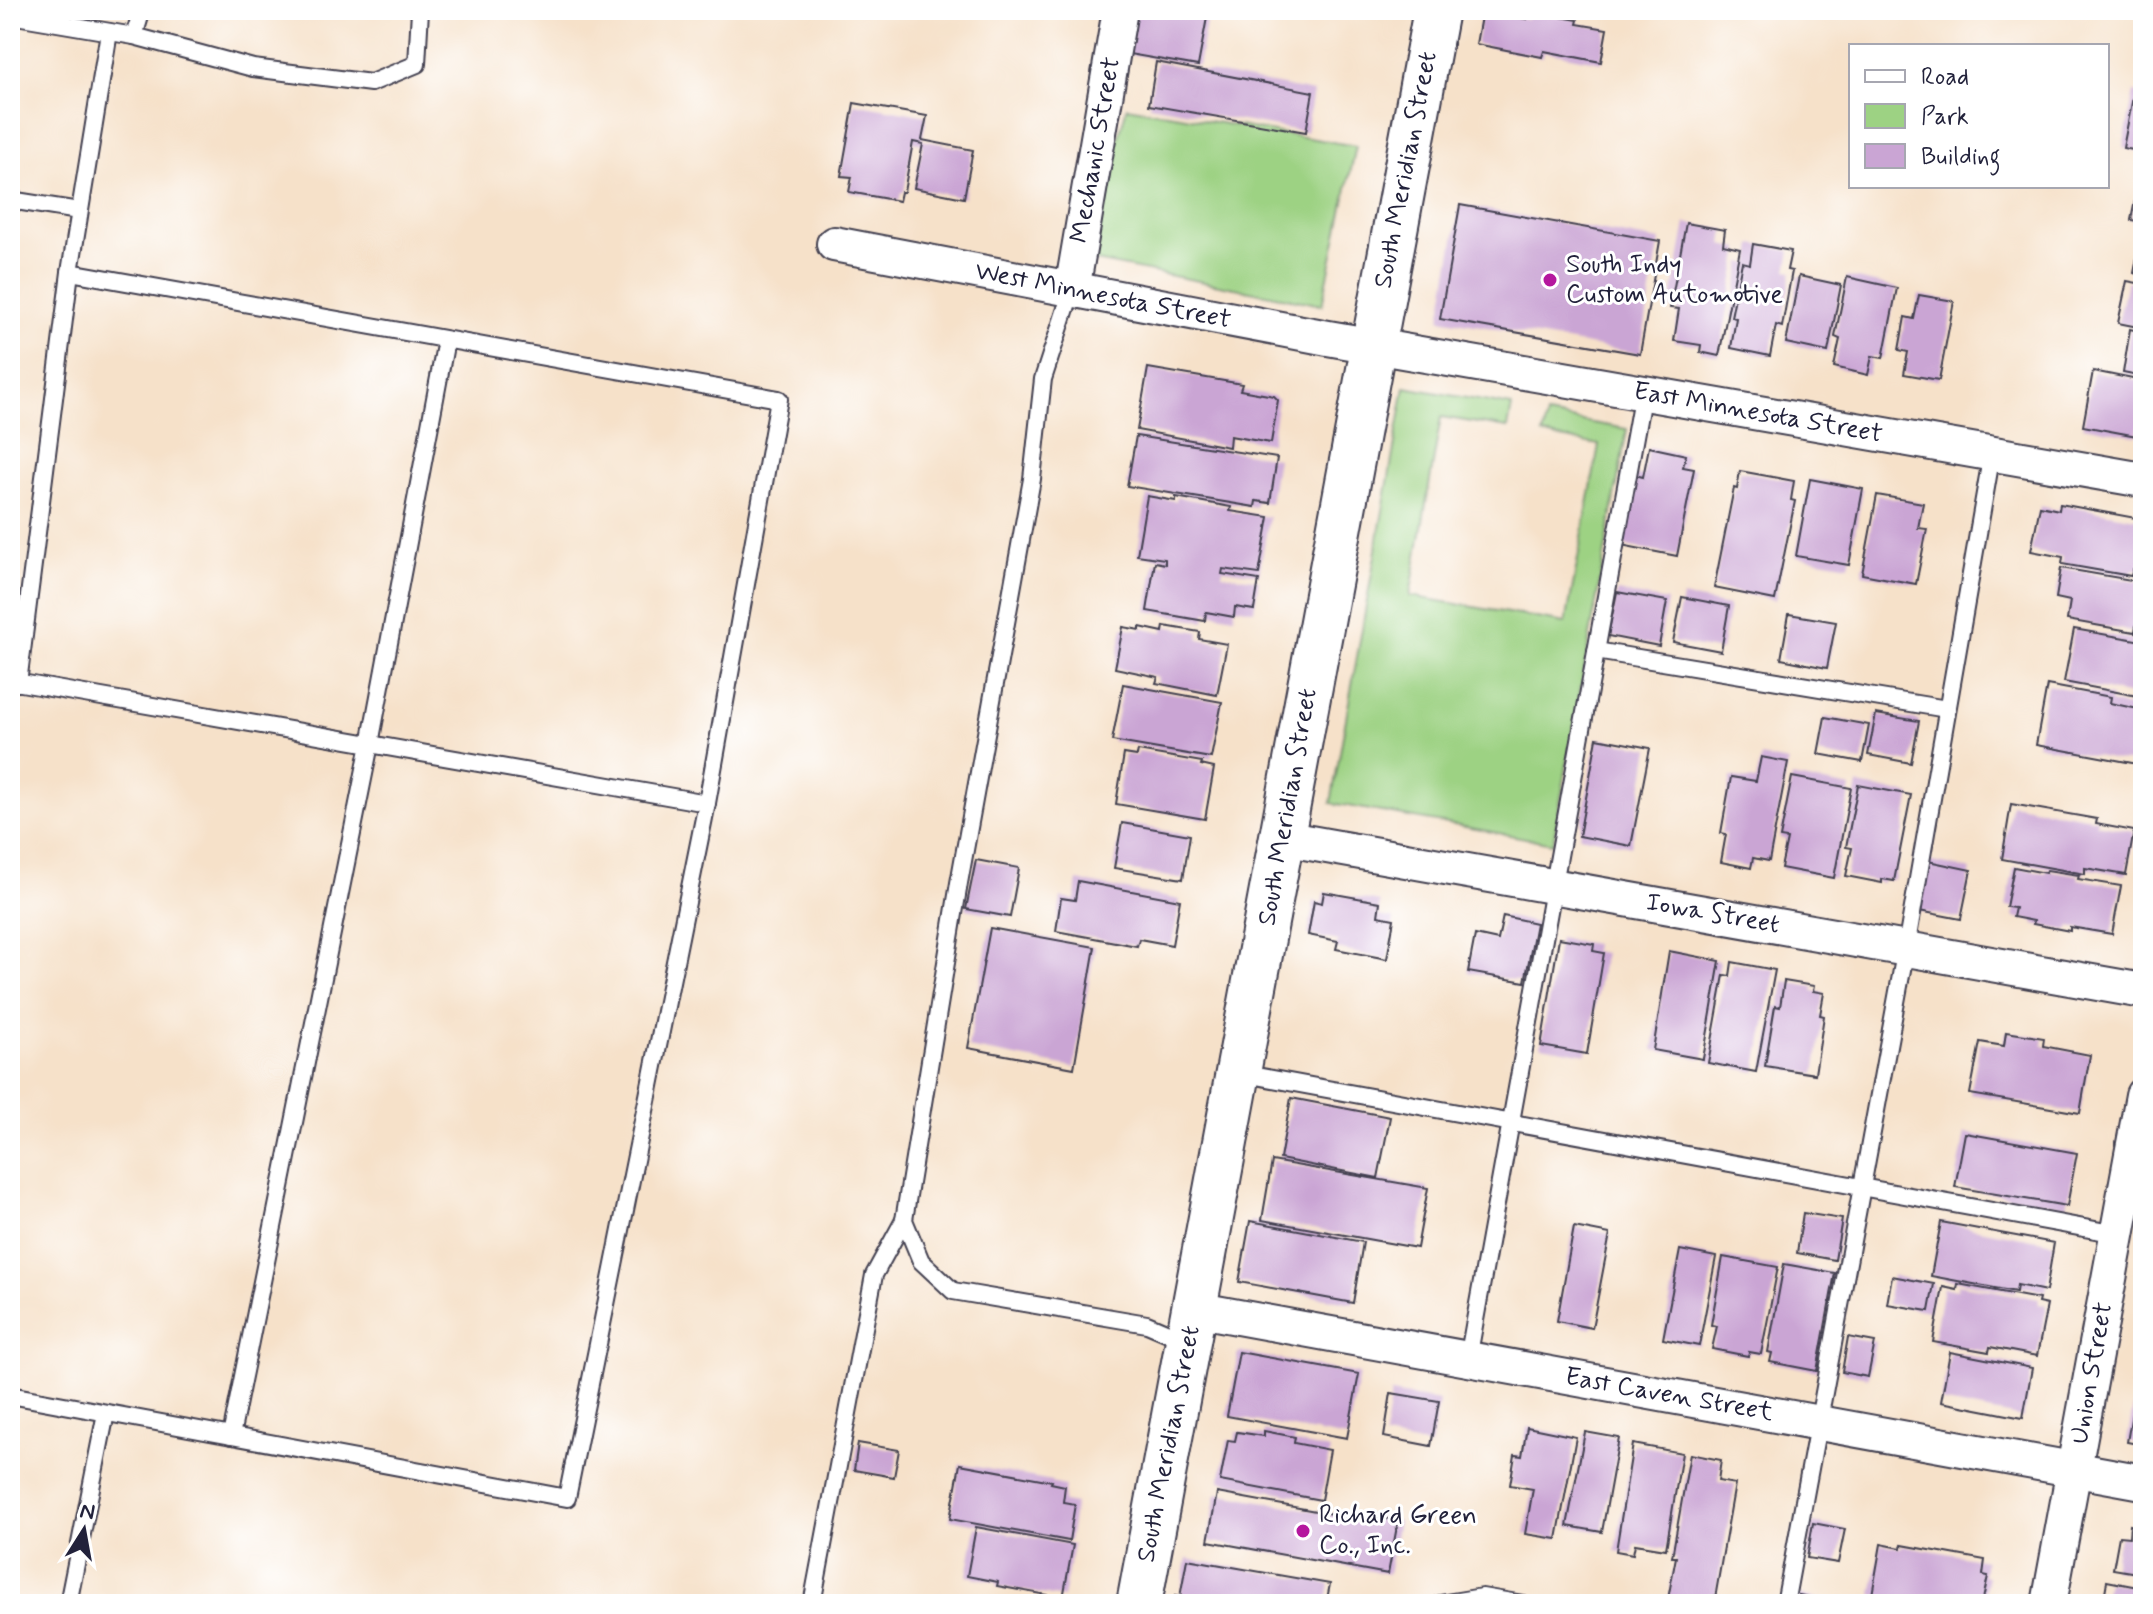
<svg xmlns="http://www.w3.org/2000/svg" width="2153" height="1614" viewBox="0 0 2153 1614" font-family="Mynerve,sans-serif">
	<rect width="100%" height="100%" fill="#fff"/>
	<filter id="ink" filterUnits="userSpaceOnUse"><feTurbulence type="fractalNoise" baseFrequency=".0125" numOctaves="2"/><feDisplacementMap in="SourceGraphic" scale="16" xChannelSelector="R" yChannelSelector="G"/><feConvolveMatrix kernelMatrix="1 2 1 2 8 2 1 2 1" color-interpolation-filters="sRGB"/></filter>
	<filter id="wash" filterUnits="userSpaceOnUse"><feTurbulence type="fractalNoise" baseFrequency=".006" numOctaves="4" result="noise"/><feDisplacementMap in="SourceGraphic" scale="32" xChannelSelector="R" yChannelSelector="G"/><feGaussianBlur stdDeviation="1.8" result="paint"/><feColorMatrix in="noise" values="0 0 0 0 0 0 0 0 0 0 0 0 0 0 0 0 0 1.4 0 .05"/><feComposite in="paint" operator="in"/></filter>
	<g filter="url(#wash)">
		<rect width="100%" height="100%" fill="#f6e1c9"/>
		<g fill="#9dd283" stroke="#607a5f" stroke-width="2">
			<path d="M1127,107L1356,146L1322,305L1085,259Z"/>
			<path d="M1405,387L1512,406L1508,428L1441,417L1410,596L1566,623L1599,445L1543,435L1547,415L1627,429L1553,843L1331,803Z"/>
		</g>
		<g id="blocks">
			<g fill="#caa5d4">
				<path d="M1136,10H1193L1208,12L1198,66L1129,54Z"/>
				<path d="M1528,10H1550L1549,15L1578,20L1577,24L1607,29L1601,62L1544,51L1542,57L1476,44L1482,11L1527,19Z"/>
				<path d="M1156,62L1313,92L1306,132L1149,105Z"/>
				<path d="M2134,92L2143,94V152L2123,148Z"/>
				<path d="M854,103L927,116L922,140L973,150L964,198L914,188L923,144L913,142L904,192H901L899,201L849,192L852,177L841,176Z"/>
				<path d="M2142,167H2143V222L2131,220Z"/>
				<path d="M1460,205L1660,241L1640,354L1440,319Z"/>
				<path d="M1686,223L1725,230L1723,245L1740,249L1719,356L1700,352L1701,345L1674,341L1679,309L1670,308Z"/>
				<path d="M2142,234H2143V275L2134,273Z"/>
				<path d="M1753,244L1791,251L1787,270L1792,271L1782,327L1776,325L1770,356L1731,348L1736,318L1731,317L1742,262L1750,264Z"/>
				<path d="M1799,276L1841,285L1828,352L1786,343Z"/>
				<path d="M1847,277L1897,288L1883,358L1872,356L1868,375L1834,367L1840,339L1835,337Z"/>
				<path d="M2127,281L2143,284V328L2118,323Z"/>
				<path d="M1919,295L1954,301L1939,380L1904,374L1908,352L1899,350L1905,317L1914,319Z"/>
				<path d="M2130,329L2143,332V377L2123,373Z"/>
				<path d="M1148,368L1242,384L1240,390L1274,396L1278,400L1271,443L1230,436L1229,447L1137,430Z"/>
				<path d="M2093,371L2143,381V426L2139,425L2137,436L2083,426Z"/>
				<path d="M1136,436L1277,458L1270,503L1256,501L1255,507L1127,486Z"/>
				<path d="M1649,447L1686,455L1683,467L1694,469L1677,556L1621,545L1635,475L1643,477Z"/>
				<path d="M1740,471L1794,481L1791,500L1795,501L1775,600L1714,588L1734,488L1737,489Z"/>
				<path d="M1810,479L1863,489L1849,565L1796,556Z"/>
				<path d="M1877,495L1923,503L1918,528L1927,529L1916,584L1862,574Z"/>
				<path d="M1147,496L1176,501V497L1231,507L1230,511L1269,517L1259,574L1223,569L1222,574L1259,580L1254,610L1235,607L1234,617L1206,612L1205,621L1147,611L1155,562L1165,564V559L1137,555Z"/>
				<path d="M2060,504L2141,519V521L2143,522V570L2133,569L2131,576L2062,564L2063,557L2031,551L2040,506L2059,510Z"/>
				<path d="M2061,568L2143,582V627L2136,626L2135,632L2067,620L2070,601L2056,598Z"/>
				<path d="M1617,592L1667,601L1659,646L1608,636Z"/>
				<path d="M1682,597L1729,606L1721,651L1673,642Z"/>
				<path d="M1789,614L1836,622L1827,668L1781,659Z"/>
				<path d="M1164,626L1200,632L1199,639L1227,644L1217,695L1156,683L1158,677L1115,668L1123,627L1140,630V627L1163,632Z"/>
				<path d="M2074,629L2142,641L2139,659L2143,660V697L2064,682Z"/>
				<path d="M1123,684L1222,702L1211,758L1112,741Z"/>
				<path d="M2047,685L2111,697L2110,703L2143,710V765L2036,745Z"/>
				<path d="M1876,714L1919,721L1911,763L1868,755Z"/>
				<path d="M1825,717L1869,725L1862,762L1818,754Z"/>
				<path d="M1597,738L1650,748L1631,846L1579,836Z"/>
				<path d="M1138,751L1202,762L1201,765L1214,768L1205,819L1116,804L1124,754L1137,756Z"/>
				<path d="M1761,757L1788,762L1769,861L1753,858L1751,868L1721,862L1726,834L1721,833L1731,777L1756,781Z"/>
				<path d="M1792,777L1851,788L1834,878L1781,868L1787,839L1780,838Z"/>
				<path d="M1858,785L1911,795L1894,881L1882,879V883L1846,876L1852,848L1846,847Z"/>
				<path d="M2011,804L2097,819L2096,824L2134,831L2126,875L2085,868V874L2002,859Z"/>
				<path d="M1122,823L1190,835L1183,879L1114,868Z"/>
				<path d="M976,860L1019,868L1010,917L966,909Z"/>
				<path d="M1928,861L1971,870L1961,919L1919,911Z"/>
				<path d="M2014,867L2046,873L2047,870L2079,875L2078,879L2121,886L2112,934L2070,927V931L2033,924L2034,921L2013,917L2015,908L2006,907Z"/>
				<path d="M1078,881L1180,900L1172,945L1139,939L1137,946L1056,931L1061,898L1075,900Z"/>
				<path d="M1324,892L1380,902L1378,916L1394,919L1387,959L1336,949L1338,941L1308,935L1314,901L1322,903Z"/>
				<path d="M1503,916L1536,923L1525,982L1468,972L1475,935L1498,940Z"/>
				<path d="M990,928L1095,947L1074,1068L968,1048Z"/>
				<path d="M1559,938L1594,944L1593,951L1604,953L1587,1054L1541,1046Z"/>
				<path d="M1669,951L1720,961L1703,1059L1653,1050Z"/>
				<path d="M1732,962L1775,970L1756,1072L1708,1063L1724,975L1730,976Z"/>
				<path d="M1784,981L1814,986L1813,991L1824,993L1820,1015L1824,1016L1815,1074L1765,1066L1775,1006L1780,1007Z"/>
				<path d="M2006,1032L2044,1038L2043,1046L2090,1055L2080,1113L1970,1094L1980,1042L2004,1046Z"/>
				<path d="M1291,1098L1390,1117L1378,1178L1280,1159Z"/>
				<path d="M1965,1133L2077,1153L2067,1206L1955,1187Z"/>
				<path d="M1272,1161L1428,1188L1417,1248L1262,1220Z"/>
				<path d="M1803,1213L1842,1219L1835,1260L1797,1253Z"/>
				<path d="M1250,1221L1363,1242L1353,1303L1239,1282Z"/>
				<path d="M1941,1222L2054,1243L2046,1291L2017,1285L2016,1292L1931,1276Z"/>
				<path d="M1574,1227L1610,1234L1592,1328L1557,1321Z"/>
				<path d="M1680,1250L1716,1257L1699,1346L1663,1339Z"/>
				<path d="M1723,1257L1778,1267L1761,1354L1749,1352L1748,1356L1712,1349L1717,1326L1711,1325Z"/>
				<path d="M1784,1264L1835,1273L1817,1371L1770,1362L1772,1353L1768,1352Z"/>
				<path d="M1892,1276L1934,1284L1929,1311L1887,1304Z"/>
				<path d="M1958,1284L2039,1299L2038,1303L2047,1305L2037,1356L1990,1347L1989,1352L1933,1342L1943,1287L1957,1290Z"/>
				<path d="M2141,1321L2143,1322V1378L2132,1376Z"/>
				<path d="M1848,1337L1875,1342L1868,1377L1842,1372Z"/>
				<path d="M1239,1352L1359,1374L1347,1438L1227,1416Z"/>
				<path d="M1950,1352L2032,1368L2023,1418L1941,1402Z"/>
				<path d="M2138,1379L2143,1380V1445L2127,1442Z"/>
				<path d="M1391,1393L1439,1401L1431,1446L1384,1437Z"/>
				<path d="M1527,1427L1576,1437L1557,1539L1525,1534L1533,1489L1510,1485L1515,1455L1522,1456Z"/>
				<path d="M1264,1431L1295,1437L1294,1443L1330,1450L1321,1500L1220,1481L1228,1440L1235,1441L1237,1432L1264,1436Z"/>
				<path d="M1585,1432L1619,1438L1602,1532L1567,1526Z"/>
				<path d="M858,1443L899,1450L894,1477L854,1470Z"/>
				<path d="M1633,1444L1682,1453L1666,1549L1635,1544L1633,1554L1616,1551Z"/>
				<path d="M1690,1454L1721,1460L1718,1481L1735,1484L1714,1604H1667L1676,1557H1672Z"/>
				<path d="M960,1464L1052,1481L1051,1483L1065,1486L1063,1502L1075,1504L1069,1541L950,1519Z"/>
				<path d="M1217,1493L1365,1520L1366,1515L1398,1521L1388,1574L1208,1541Z"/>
				<path d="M1813,1523L1845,1529L1838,1563L1807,1558Z"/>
				<path d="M2130,1525L2143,1527V1574L2113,1569L2119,1536L2129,1537Z"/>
				<path d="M976,1527L1073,1545L1063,1598L997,1586L998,1582L967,1576Z"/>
				<path d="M1881,1544L1901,1548L1902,1545L1985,1560L1983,1575L1988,1576L1982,1604H1904L1893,1602V1599L1872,1595Z"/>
				<path d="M1187,1559L1330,1584L1326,1604H1174L1175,1596L1180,1597Z"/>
				<path d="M2107,1581L2143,1588V1604H2103Z"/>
				<path d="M1799,1595L1839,1603V1604H1798Z"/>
			</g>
		</g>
	</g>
	<g filter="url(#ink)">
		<use href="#blocks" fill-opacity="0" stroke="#423f50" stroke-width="2"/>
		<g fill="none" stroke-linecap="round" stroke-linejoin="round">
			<defs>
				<g id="service">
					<path d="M10,15L134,36L142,10"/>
					<path d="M134,36L253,68L371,83L417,64L420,10"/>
					<path d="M10,200L79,211"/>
					<path d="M1072,290L1043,379L1032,479L959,883L904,1220L921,1261L953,1291L1147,1324L1187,1341"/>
					<path d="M1596,651L1947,709"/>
					<path d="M10,681L707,803L779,399L70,272L109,32"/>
					<path d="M18,683L70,272"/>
					<path d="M1240,1073L2117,1234"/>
					<path d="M1468,1359L1643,392"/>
					<path d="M10,1395L567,1498L707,803"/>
					<path d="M231,1436L370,744L446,340"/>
					<path d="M68,1604L106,1413"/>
					<path d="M812,1604L874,1275L904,1220"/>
					<path d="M1440,1604L1482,1597L1523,1604"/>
					<path d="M1785,1604L1906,948L1992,453"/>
				</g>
				<g id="minor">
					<path d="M834,244L1328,338L2143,480"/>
					<path d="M1072,290L1120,10"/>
					<path d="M1282,838L2143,991"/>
					<path d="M1194,1309L2143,1482"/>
					<path d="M2049,1604L2143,1095"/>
				</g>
				<path id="secondary" d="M1139,1604L1436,10"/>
			</defs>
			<use href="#service" stroke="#423f50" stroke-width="20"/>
			<use href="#minor" stroke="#423f50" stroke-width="38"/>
			<use href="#secondary" stroke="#423f50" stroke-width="48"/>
			<use href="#service" stroke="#fff" stroke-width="16"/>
			<use href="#minor" stroke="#fff" stroke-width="34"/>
			<use href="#secondary" stroke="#fff" stroke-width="44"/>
		</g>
	</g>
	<g fill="#b5179e" stroke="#fff" stroke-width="3">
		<circle cx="1550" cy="280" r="8"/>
		<circle cx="1303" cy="1531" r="8"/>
	</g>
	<g text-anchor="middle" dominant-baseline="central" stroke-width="6" stroke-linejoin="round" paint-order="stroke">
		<g font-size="26" fill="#22223b" stroke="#fff">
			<text transform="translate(1096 150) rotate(-80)">Mechanic Street</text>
			<text transform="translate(1406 170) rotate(-79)">South Meridian Street</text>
			<text transform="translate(1103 296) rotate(11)">West Minnesota Street</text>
			<text transform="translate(1758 413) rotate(10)">East Minnesota Street</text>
			<text transform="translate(1288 807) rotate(-80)">South Meridian Street</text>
			<text transform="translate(1713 914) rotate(10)">Iowa Street</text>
			<text transform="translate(2092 1373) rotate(-80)">Union Street</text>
			<text transform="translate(1669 1395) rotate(10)">East Caven Street</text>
			<text transform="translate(1169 1444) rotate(-79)">South Meridian Street</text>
		</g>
		<g font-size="26" fill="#22223b" stroke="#fff" text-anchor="start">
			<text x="1566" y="265">South Indy<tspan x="1566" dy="30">Custom Automotive</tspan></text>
			<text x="1319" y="1516">Richard Green<tspan x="1319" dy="30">Co., Inc.</tspan></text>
		</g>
	</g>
	<rect width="2153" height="1614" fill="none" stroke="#fff" stroke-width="40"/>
	<rect x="1849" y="44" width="260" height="144" fill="#ffffff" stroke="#a7a7b1" stroke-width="2"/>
	<rect x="1865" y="70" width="40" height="12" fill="#ffffff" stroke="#a7a7b1" stroke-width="2"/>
	<text x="1921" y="84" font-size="24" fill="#22223b">Road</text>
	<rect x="1865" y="104" width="40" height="24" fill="#9dd283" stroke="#a7a7b1" stroke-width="2"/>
	<text x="1921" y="124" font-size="24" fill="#22223b">Park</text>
	<rect x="1865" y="144" width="40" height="24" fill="#caa5d4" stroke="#a7a7b1" stroke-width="2"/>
	<text x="1921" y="164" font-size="24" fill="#22223b">Building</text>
	<g transform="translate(84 1530) rotate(11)" stroke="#ffffff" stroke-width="6" paint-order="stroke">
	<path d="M0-6L14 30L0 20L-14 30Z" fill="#22223b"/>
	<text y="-12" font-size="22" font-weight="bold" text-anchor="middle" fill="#22223b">N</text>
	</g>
</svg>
